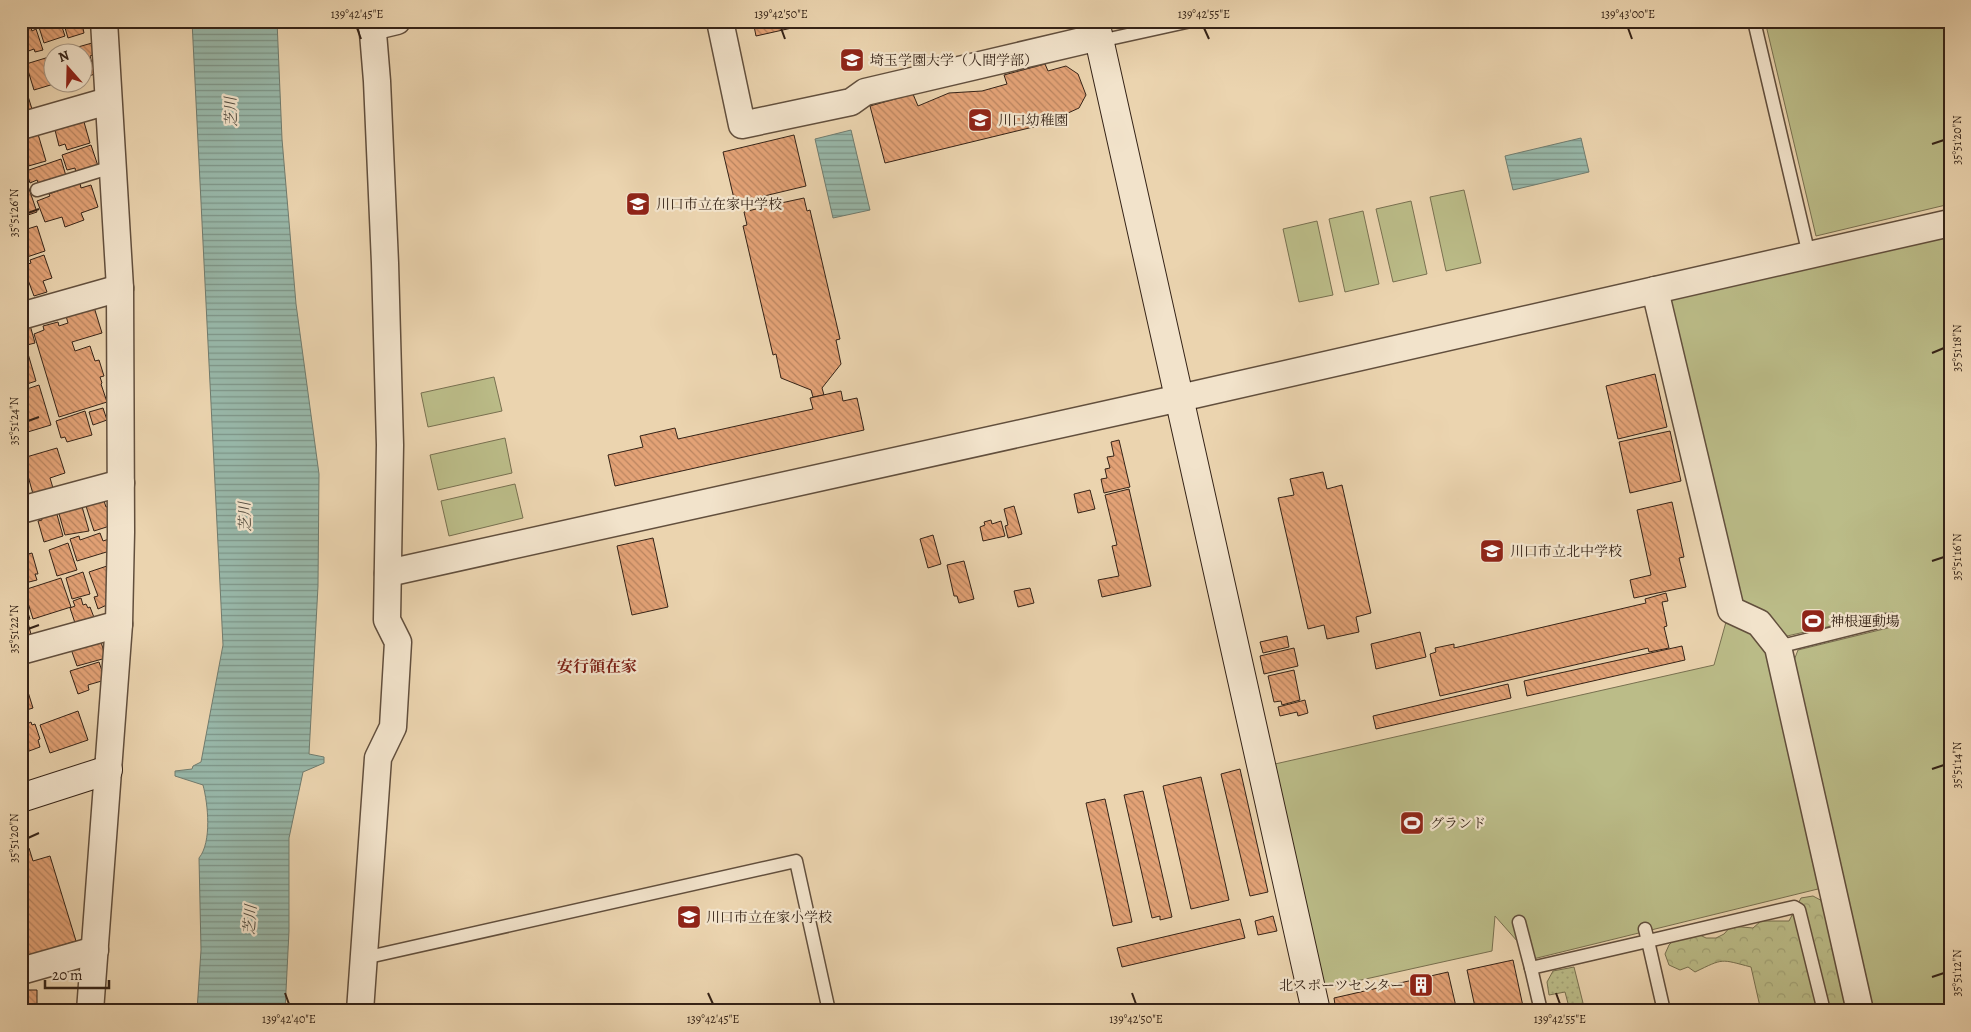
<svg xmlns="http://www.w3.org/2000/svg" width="1971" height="1032" viewBox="0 0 1971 1032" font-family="Alegreya,'Noto Serif JP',serif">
	<defs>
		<pattern id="grass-dots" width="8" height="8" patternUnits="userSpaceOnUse" patternTransform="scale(1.25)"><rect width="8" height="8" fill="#bbbc88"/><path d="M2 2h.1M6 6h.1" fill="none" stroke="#a1a175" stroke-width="1.8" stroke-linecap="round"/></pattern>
		<pattern id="forest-crowns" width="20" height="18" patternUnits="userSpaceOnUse" patternTransform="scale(1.25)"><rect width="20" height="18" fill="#bbbc88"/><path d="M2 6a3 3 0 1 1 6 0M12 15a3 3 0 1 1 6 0" fill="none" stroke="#a1a175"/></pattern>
		<pattern id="water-rules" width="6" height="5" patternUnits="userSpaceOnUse" patternTransform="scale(1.25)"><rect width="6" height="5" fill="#98b8aa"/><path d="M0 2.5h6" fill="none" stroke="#7d9589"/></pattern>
		<pattern id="building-back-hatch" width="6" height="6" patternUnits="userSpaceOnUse" patternTransform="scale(1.25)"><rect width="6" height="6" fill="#e3a276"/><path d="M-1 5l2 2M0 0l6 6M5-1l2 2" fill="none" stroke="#b98460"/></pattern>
	</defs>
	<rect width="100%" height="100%" fill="#ebd4af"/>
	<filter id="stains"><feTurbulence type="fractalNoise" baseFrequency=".004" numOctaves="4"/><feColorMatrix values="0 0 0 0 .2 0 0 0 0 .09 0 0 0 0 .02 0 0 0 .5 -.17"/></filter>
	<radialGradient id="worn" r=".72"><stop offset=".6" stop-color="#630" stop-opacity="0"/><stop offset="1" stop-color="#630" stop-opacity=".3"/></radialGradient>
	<path fill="url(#grass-dots)" stroke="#787050" d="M1574,967L1585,1011H1570L1565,992L1549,995L1547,982L1553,971Z"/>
	<path fill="url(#forest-crowns)" stroke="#787050" d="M1813,896L1826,903L1851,1011H1761L1751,967C1720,959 1724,958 1695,972L1688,967L1680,970L1669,965L1665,954L1669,945L1677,937L1696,933L1706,938H1716L1724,934L1731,926L1753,928L1761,921H1789L1801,898Z"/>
	<g fill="#bbbc88" stroke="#787050">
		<path d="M1765,21H1950V204L1816,236Z"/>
		<path d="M1464,190L1481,263L1446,271L1430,197Z"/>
		<path d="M1411,201L1427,274L1393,282L1376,209Z"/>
		<path d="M1363,211L1379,284L1345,292L1329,219Z"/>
		<path d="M1317,221L1333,295L1299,302L1283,229Z"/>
		<path d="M1950,232V1011H1872L1793,663L1798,650L1896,626L1893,612L1787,636L1766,615L1733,596L1662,308L1677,293Z"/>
		<path d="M494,377L502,411L428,427L421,393Z"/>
		<path d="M505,438L512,473L438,490L430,455Z"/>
		<path d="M515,484L523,518L449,536L441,501Z"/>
		<path d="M1726,622L1765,639L1822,888L1533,959L1495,916L1492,951L1325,988L1275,764L1714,665Z"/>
	</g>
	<g fill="url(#water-rules)" stroke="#707c6f">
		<path d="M192,21H277L282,139L296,304L319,474L318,586L309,754L324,757V763L303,772L289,838V931L285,1011H197L201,950L199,858C212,842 208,804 203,785L175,776V771L192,769L193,766L201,762L223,645Z"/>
		<path d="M851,130L870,210L833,218L815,139Z"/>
		<path d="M1581,138L1589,172L1513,190L1505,156Z"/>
	</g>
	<g fill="url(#building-back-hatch)" stroke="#352317">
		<path d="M37,21H60L65,36L44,43Z"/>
		<path d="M63,21H91L82,24L84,33L68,38Z"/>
		<path d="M753,21H823L756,36Z"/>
		<path d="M29,22L32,31L36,29L43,50L35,52L34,49L23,53L21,25Z"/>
		<path d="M92,43L96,54L90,56L95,74L82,78V52H72L71,49Z"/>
		<path d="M49,57L52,69V82L57,83L34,90L26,64Z"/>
		<path d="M1045,64L1048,71L1066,66L1078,74L1086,95L1079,108L1057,118L1058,121L885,163L870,106L913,94L918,106L949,93L982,91L1007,84L1004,75Z"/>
		<path d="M21,74L32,109L21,112Z"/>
		<path d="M84,122L90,143L67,150L65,144L59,146L55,130Z"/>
		<path d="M38,134L46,161L25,167L21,155V140Z"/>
		<path d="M794,135L806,186L735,203L723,152Z"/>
		<path d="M91,145L98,166L76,173L75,168L67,170L62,155Z"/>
		<path d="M61,159L66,176L39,185L37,180L30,183L26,171Z"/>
		<path d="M27,183L37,212L25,216L24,213L21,214V185Z"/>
		<path d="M80,183L81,188L91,185L98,207L81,213L84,220L65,227L62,217L45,222L37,201L50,196L49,194Z"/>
		<path d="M804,198L807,211L810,210L840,339L836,340L841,364L822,388L824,395L813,397L811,390L781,378L776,354L773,355L743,226L747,225L744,212L768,206V203L773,200H779L781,203Z"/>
		<path d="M37,226L45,251L21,259V231Z"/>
		<path d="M44,255L52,278L43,281L47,292L34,296L28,280H26L22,272L27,270L25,265L31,263L30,260Z"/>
		<path d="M94,307L102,333L72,342L75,351L90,346L95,361L99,360L104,376L100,377L102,383L101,384L107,402L59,417L34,334L44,330L43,326L58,322L59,326L68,323L66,316Z"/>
		<path d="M30,325L35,343L27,345L21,327Z"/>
		<path d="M24,340L36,381L21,386V341Z"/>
		<path d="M1655,374L1667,427L1618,439L1606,386Z"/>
		<path d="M39,385L51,425L21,434V391Z"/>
		<path d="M841,391L843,401L857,398L864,430L615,486L608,455L643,447L640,436L675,428L678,439L813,409L810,398Z"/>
		<path d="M103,408L107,420L93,425L89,412Z"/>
		<path d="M85,411L92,435L67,442L65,437L61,438L56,421Z"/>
		<path d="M1670,431L1681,481L1630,493L1619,442Z"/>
		<path d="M1119,440L1130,487L1104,493L1101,479L1107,478L1105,469L1110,468L1107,457L1114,456L1111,442Z"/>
		<path d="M57,448L65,473L50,478L53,488L33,494L23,458Z"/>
		<path d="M1323,472L1327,489L1342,485L1371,613L1356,617L1359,632L1327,639L1324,625L1308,629L1278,498L1294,495L1290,479Z"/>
		<path d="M1129,489L1151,586L1102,597L1098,580L1119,576L1112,546L1117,545L1105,495Z"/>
		<path d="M1090,490L1095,509L1078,513L1074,494Z"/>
		<path d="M103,498L106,507L110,506L116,524L94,531L85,503Z"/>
		<path d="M1672,502L1684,557L1679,558L1686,587L1634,598L1630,580L1651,575L1637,510Z"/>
		<path d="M81,503L89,531L65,535L58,510Z"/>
		<path d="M1014,506L1022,534L1008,538L1005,526L1008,525L1004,509Z"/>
		<path d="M56,511L63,536L44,542L38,521L42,520L41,515Z"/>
		<path d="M991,520L992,524L1001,521L1005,536L983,541L980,527L985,525L984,522Z"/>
		<path d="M21,524L24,525L28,540L21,542Z"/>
		<path d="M100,533L103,541L109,539L113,550L77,561L70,539L79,536L80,540Z"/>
		<path d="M933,535L941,564L928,568L920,539Z"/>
		<path d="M653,538L668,607L632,615L617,546Z"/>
		<path d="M68,543L77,570L57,576L49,550Z"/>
		<path d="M32,553L38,574H35L37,580L21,584V556Z"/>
		<path d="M964,561L974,599L959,603L957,596H954L947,565Z"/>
		<path d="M107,566L113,582L112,593L106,595L109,604L98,609L94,597L98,596L89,572Z"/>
		<path d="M83,572L90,594L72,599L66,578Z"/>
		<path d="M61,578L71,607L33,619L24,590Z"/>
		<path d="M1030,588L1034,603L1018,607L1014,591Z"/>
		<path d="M21,592L30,619L21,622Z"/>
		<path d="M1666,593L1668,601L1662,602L1667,626L1664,627L1669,648L1649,652L1648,648L1440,696L1430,654L1436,652L1435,648L1454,644V648L1646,603L1645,599Z"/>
		<path d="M81,598L83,605L86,604L88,608L90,607L95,620L76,626L70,608L75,606L73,601Z"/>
		<path d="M28,623L32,638L21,641V625Z"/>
		<path d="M1420,632L1426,657L1376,669L1371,644Z"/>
		<path d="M1287,636L1289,647L1263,653L1260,642Z"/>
		<path d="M100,639L106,658L77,666L71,649Z"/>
		<path d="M1682,646L1685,660L1527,696L1524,681Z"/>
		<path d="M1294,648L1298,666L1264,674L1260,656Z"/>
		<path d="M99,662L105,680L88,685L89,690L78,694L70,671Z"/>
		<path d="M1294,670L1300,700L1282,705L1281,701L1274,702L1268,676Z"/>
		<path d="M21,677L26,689L21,690Z"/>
		<path d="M1508,684L1511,698L1376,729L1373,716Z"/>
		<path d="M28,692L33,708L23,711L25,715L21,717V694Z"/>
		<path d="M1305,700L1308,713L1298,716L1297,712L1280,716L1278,707Z"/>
		<path d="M78,711L88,740L50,753L40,725Z"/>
		<path d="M31,722L32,725L35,724L40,739L38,740L40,747L21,754V730L27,726V724Z"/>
		<path d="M1240,769L1268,892L1250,896L1221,774Z"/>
		<path d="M1201,777L1229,900L1191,909L1163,786Z"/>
		<path d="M1143,791L1172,917L1160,920V916L1152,918L1124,795Z"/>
		<path d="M1105,799L1132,922L1113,926L1086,803Z"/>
		<path d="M29,848L33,861L50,856L76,941L21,958V851Z"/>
		<path d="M1273,916L1277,931L1258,935L1255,921Z"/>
		<path d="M1240,919L1245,938L1122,967L1117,948Z"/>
		<path d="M1513,960L1524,1011H1336L1334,998L1448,972L1457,1011L1475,1007L1467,970Z"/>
		<path d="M21,986H27V990H37V1011H21Z"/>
	</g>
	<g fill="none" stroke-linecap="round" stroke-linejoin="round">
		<defs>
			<g id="lane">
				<path d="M1754,21L1809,255"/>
				<path d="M1100,41L1191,21"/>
				<path d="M37,190L112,167"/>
				<path d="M1778,647L1886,620"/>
				<path d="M1519,922L1531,968"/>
				<path d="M1645,929L1648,941L1794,907L1799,910L1824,1011"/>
				<path d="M364,958L796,861L829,1011"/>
				<path d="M1541,1011L1531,968L1648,941L1664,1011"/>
			</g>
			<g id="street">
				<path d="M720,21L742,125L851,102L865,92L1099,37"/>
				<path d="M372,27L397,21"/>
				<path d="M21,126L108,101"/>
				<path d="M1655,290L1731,610L1759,623L1778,647L1860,1011"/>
				<path d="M21,316L120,288"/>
				<path d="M21,510L121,483"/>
				<path d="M388,573L1180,398L1950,223"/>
				<path d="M21,651L119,624"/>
				<path d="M21,971L95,950"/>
				<path d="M90,1011L119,624L121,532L120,288L104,21"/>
				<path d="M360,1011L378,758L393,727L398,642L387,620L390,445L385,263L377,81L372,21"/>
			</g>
			<g id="secondary">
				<path d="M1095,21L1316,1011"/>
				<path d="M21,798L108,770"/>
			</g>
		</defs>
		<use href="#lane" stroke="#624f3d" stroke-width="15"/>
		<use href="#street" stroke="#624f3d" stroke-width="29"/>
		<use href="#secondary" stroke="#352317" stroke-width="30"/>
		<use href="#lane" stroke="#f2e3cb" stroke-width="12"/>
		<use href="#street" stroke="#f2e3cb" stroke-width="26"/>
		<use href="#secondary" stroke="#f2e3cb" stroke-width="28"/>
	</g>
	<path fill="none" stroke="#352317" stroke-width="2" d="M357,28L361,39M781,28L785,39M1204,28L1209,39M1628,28L1632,39M1932,144L1944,140M28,213L39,209M1932,353L1944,348M28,421L39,417M1932,561L1944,557M28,629L39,625M1932,769L1944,765M28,838L39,833M1932,977L1944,973M285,993L289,1004M708,993L713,1004M1132,993L1136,1004M1556,993L1560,1004"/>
	<defs>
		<symbol id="university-square" viewBox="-11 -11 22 22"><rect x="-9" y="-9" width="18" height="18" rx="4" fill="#8f2418" stroke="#f2e3cb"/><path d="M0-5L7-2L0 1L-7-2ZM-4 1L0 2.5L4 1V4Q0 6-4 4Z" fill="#fff"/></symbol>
		<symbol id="school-square" viewBox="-11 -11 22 22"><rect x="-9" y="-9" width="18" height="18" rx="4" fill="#8f2418" stroke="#f2e3cb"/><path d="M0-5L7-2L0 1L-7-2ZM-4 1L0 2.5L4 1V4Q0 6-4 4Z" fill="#fff"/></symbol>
		<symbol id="stadium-square" viewBox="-11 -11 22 22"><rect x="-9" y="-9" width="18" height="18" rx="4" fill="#8f2418" stroke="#f2e3cb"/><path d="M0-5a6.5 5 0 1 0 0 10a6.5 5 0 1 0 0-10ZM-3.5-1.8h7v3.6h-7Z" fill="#fff"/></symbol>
		<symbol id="building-square" viewBox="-11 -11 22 22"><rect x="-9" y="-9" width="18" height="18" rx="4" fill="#8f2418" stroke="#f2e3cb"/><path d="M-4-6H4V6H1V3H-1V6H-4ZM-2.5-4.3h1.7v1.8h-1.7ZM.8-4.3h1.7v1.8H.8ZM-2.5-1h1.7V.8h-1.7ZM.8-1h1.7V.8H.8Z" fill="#fff"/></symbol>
	</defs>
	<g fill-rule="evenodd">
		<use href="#university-square" x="838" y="46" width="28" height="28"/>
		<use href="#school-square" x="966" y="106" width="28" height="28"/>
		<use href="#school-square" x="624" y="190" width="28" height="28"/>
		<use href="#school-square" x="1478" y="537" width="28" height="28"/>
		<use href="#stadium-square" x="1799" y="607" width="28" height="28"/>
		<use href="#stadium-square" x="1398" y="809" width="28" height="28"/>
		<use href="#school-square" x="675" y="903" width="28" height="28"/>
		<use href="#building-square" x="1407" y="971" width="28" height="28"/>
	</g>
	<g text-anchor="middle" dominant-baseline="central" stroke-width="4.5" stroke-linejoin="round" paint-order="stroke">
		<g font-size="14" fill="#352317" stroke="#f2e3cb" text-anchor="start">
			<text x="870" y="60">埼玉学園大学（人間学部）</text>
			<text x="998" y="120">川口幼稚園</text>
			<text x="656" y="204">川口市立在家中学校</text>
			<text x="1510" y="551">川口市立北中学校</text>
			<text x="1830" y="621">神根運動場</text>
			<text x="1430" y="823">グランド</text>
			<text x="706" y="917">川口市立在家小学校</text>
			<text x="1404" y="985" text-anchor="end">北スポーツセンター</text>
		</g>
		<g font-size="15" font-style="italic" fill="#4e483c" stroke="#f2e3cb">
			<text transform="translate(231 112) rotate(-92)">芝川</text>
			<text transform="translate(245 517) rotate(-92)">芝川</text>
			<text transform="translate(250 920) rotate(-86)">芝川</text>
		</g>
		<g font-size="16" font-weight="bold" fill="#7a1f14" stroke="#f2e3cb">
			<text x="597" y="667">安行領在家</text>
		</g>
	</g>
	<rect width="1971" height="1032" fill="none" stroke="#ebd4af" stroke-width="55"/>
	<g transform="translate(68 68) rotate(340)"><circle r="24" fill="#f2e3cb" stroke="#a69683"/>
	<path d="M0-4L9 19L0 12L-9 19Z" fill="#8f2418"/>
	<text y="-8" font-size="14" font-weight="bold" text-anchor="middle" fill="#352317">N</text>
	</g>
	<path d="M45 980v8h64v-8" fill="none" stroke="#352317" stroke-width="2.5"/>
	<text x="52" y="980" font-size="15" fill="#352317" stroke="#f2e3cb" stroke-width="4" paint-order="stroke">20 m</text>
	<rect x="28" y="28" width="1916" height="976" fill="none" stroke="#352317" stroke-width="2"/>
	<g font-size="12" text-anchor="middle" fill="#352317">
		<text x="357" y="18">139°42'45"E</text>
		<text x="781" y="18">139°42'50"E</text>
		<text x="1204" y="18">139°42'55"E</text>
		<text x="1628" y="18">139°43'00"E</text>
		<text transform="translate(1957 140) rotate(-90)" y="4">35°51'20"N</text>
		<text transform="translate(14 213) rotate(-90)" y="4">35°51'26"N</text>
		<text transform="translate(1957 348) rotate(-90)" y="4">35°51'18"N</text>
		<text transform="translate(14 421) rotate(-90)" y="4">35°51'24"N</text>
		<text transform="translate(1957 557) rotate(-90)" y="4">35°51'16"N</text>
		<text transform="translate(14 629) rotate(-90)" y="4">35°51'22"N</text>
		<text transform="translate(1957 765) rotate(-90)" y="4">35°51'14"N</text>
		<text transform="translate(14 838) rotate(-90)" y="4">35°51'20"N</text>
		<text transform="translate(1957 973) rotate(-90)" y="4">35°51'12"N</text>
		<text x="289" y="1023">139°42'40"E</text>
		<text x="713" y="1023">139°42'45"E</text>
		<text x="1136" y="1023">139°42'50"E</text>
		<text x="1560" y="1023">139°42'55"E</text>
	</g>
	<rect width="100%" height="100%" filter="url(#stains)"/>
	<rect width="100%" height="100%" fill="url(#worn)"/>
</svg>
